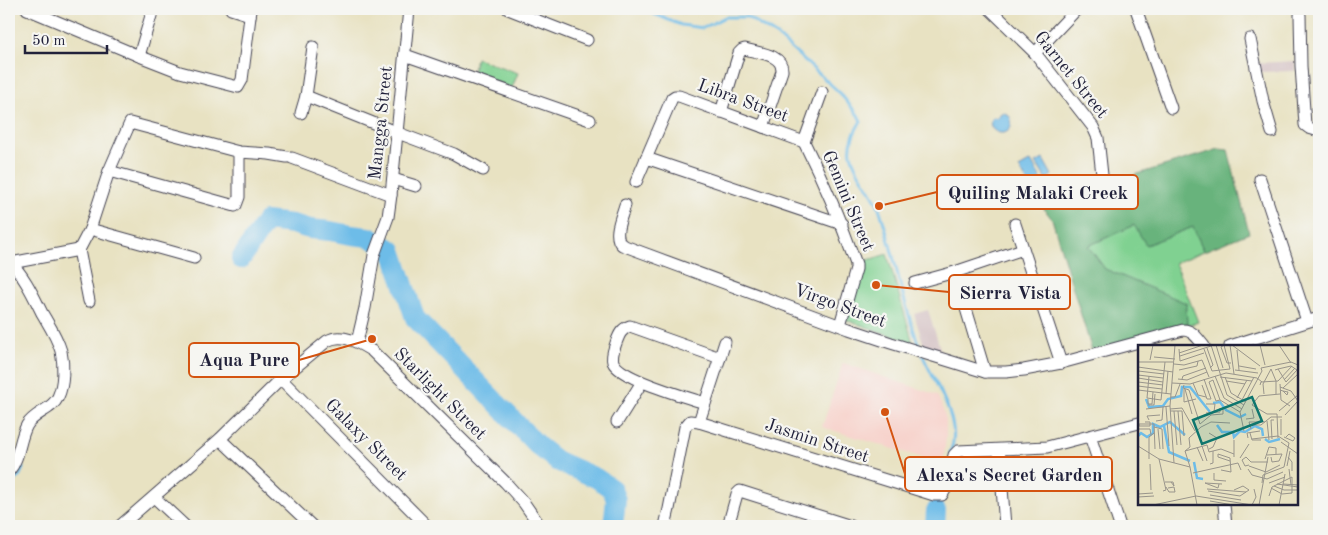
<svg xmlns="http://www.w3.org/2000/svg" width="1328" height="535" viewBox="0 0 1328 535" font-family="'Old Standard TT',serif">
	<rect width="100%" height="100%" fill="#f6f6f2"/>
	<filter id="ink" filterUnits="userSpaceOnUse"><feTurbulence type="fractalNoise" baseFrequency=".02" numOctaves="2"/><feDisplacementMap in="SourceGraphic" scale="10" xChannelSelector="R" yChannelSelector="G"/><feConvolveMatrix kernelMatrix="1 2 1 2 8 2 1 2 1" color-interpolation-filters="sRGB"/></filter>
	<filter id="wash" filterUnits="userSpaceOnUse"><feTurbulence type="fractalNoise" baseFrequency=".0096" numOctaves="4" result="noise"/><feDisplacementMap in="SourceGraphic" scale="20" xChannelSelector="R" yChannelSelector="G"/><feGaussianBlur stdDeviation="1.12" result="paint"/><feColorMatrix in="noise" values="0 0 0 0 0 0 0 0 0 0 0 0 0 0 0 0 0 1.4 0 .05"/><feComposite in="paint" operator="in"/></filter>
	<g filter="url(#wash)">
		<rect width="100%" height="100%" fill="#e8e2c2"/>
		<path fill="#f7d0c9" d="M843,363L937,395L942,406L946,419V437L943,464L822,427Z"/>
		<g fill="#d2bec1">
			<path d="M1295,61V71L1261,72L1259,63Z"/>
			<path d="M928,310L941,351L924,346L914,314Z"/>
		</g>
		<g fill="#80d191" stroke="#517a66">
			<path d="M476,58L518,73L512,88L472,73Z"/>
			<path d="M1135,225L1146,245L1193,227L1204,251L1175,263L1198,322L1187,326L1186,303L1105,269L1088,246Z"/>
			<path d="M887,254L913,343L846,320L862,269V262Z"/>
		</g>
		<path fill="#68b37b" stroke="#456a5b" d="M1219,149L1228,150L1249,233L1204,251L1193,227L1146,245L1134,225L1088,246L1105,269L1186,303L1187,326L1092,351L1052,219L1040,204Z"/>
		<g fill="#6dbce8" stroke="#486f92">
			<path d="M1003,112C1007,114 1010,115 1011,120C1015,139 986,136 991,119L994,117L998,118L1000,114Z"/>
			<path d="M1043,159L1052,175L1046,179L1036,163Z"/>
			<path d="M1031,161L1046,187L1034,193L1019,168Z"/>
		</g>
		<g fill="none" stroke-linecap="round" stroke-linejoin="round">
			<g stroke="#6dbce8" stroke-width="3">
				<path d="M642,9L681,25L703,28L725,17H747L777,36L838,91L858,115L861,121C855,131 849,142 851,154C855,174 873,189 879,208C895,254 902,303 920,348"/>
				<path d="M923,356C933,380 958,416 953,442C953,445 951,449 950,453"/>
				<path d="M9,485L19,477L23,468"/>
				<path d="M938,491L943,476"/>
				<path d="M936,511L938,498"/>
			</g>
			<g stroke="#6dbce8" stroke-width="20">
				<path d="M241,259L266,221L292,224L310,229L330,231L351,235L369,237L392,250L415,318L537,445L557,461L596,478L612,489L616,500L613,526"/>
				<path d="M935,526L936,511"/>
			</g>
		</g>
	</g>
	<g filter="url(#ink)">
		<g fill="none" stroke-linecap="round" stroke-linejoin="round">
			<defs>
				<g id="minor">
					<path d="M27,9L139,56L180,72L238,87L242,80L251,9"/>
					<path d="M231,9L250,15"/>
					<path d="M508,9L587,40"/>
					<path d="M990,9L1035,53L1093,127L1098,138L1102,175"/>
					<path d="M1136,9L1171,108"/>
					<path d="M1300,15L1301,66L1305,125L1309,128L1319,131"/>
					<path d="M1250,39L1263,101L1272,132"/>
					<path d="M1035,53L1077,9"/>
					<path d="M405,55L590,120"/>
					<path d="M139,56L153,9"/>
					<path d="M822,92L804,142C824,182 841,222 856,264V269L840,325"/>
					<path d="M306,96L313,47"/>
					<path d="M721,112L739,53L742,50L745,49C758,53 783,54 782,71L763,127"/>
					<path d="M301,113L306,96L398,133L454,154L483,170"/>
					<path d="M292,158L391,195"/>
					<path d="M646,158L842,224"/>
					<path d="M109,171L235,206L236,205L239,197V152"/>
					<path d="M393,179L416,186"/>
					<path d="M1260,179L1307,321"/>
					<path d="M636,182L672,98L675,96H679L804,142"/>
					<path d="M625,205C622,216 612,236 622,245L849,329L891,343L985,372H1006L1024,370L1061,363L1183,330C1193,330 1198,339 1204,346"/>
					<path d="M1015,224L1061,363"/>
					<path d="M90,229L194,258"/>
					<path d="M9,261C24,275 33,295 42,313C49,325 57,337 61,351C64,365 64,384 58,397C52,410 35,412 27,425C19,439 20,458 9,471"/>
					<path d="M11,263L79,250"/>
					<path d="M955,272L985,372"/>
					<path d="M915,283L955,272L1023,249"/>
					<path d="M89,301L79,250L90,229L109,171L130,123L239,152L269,154L287,157"/>
					<path d="M357,342L365,308L374,255L388,217L391,195L409,9"/>
					<path d="M1230,346L1319,318"/>
					<path d="M281,379L427,526"/>
					<path d="M705,403C686,397 620,379 613,362C611,356 614,349 616,343C619,335 621,329 630,326L720,358"/>
					<path d="M617,422L642,382"/>
					<path d="M699,422L725,342"/>
					<path d="M1090,436L1120,526"/>
					<path d="M220,439L312,526"/>
					<path d="M999,450L1005,526"/>
					<path d="M154,497L185,526"/>
					<path d="M1224,504L1226,526"/>
					<path d="M120,526L220,439L281,379L327,341C342,332 359,343 372,351L505,482L524,503L540,526"/>
					<path d="M665,526L669,509L685,427L690,421L699,422L934,495H942L945,490L954,455L958,451L1047,447L1139,423"/>
					<path d="M728,526L737,494L740,491L851,526"/>
				</g>
			</defs>
			<use href="#minor" stroke="#403f4f" stroke-width="13"/>
			<use href="#minor" stroke="#fff" stroke-width="11"/>
		</g>
	</g>
	<g text-anchor="middle" dominant-baseline="central" stroke-width="4.5" stroke-linejoin="round" paint-order="stroke">
		<g font-size="18" fill="#22223b" stroke="#f6f6f2">
			<text transform="translate(1071 75) rotate(51)">Garnet Street</text>
			<text transform="translate(743 101) rotate(20)">Libra Street</text>
			<text transform="translate(381 123) rotate(-84)">Mangga Street</text>
			<text transform="translate(848 201) rotate(67)">Gemini Street</text>
			<text transform="translate(840 306) rotate(20)">Virgo Street</text>
			<text transform="translate(440 394) rotate(45)">Starlight Street</text>
			<text transform="translate(366 440) rotate(45)">Galaxy Street</text>
			<text transform="translate(817 441) rotate(18)">Jasmin Street</text>
		</g>
	</g>
	<g transform="translate(1138 345)">
		<rect width="160" height="160" fill="#e8e2c2"/>
		<path fill="none" stroke="#6dbce8" stroke-width="2.5" d="M8,54L11,62L25,61L30,54L43,51L44,42H52L72,67M75,58L82,57L88,65L102,72L108,69M79,80L84,87H95L96,92L102,86L107,87L117,81L124,84L125,91M26,81L31,107L52,116M0,91L3,88L9,92L15,88V79L22,82L32,77L47,90M127,94L131,97L142,94M56,117L59,133L65,134"/>
		<path fill="none" stroke="#99958c" stroke-width="1" d="M73,0L89,50L106,60M78,0L85,23M92,0L96,29M94,0L122,21M122,0L127,20M141,0L153,18M83,2L89,18H93M69,3L75,20L72,23M41,4L42,16L66,8M66,4L74,26L92,24L86,0L83,2M99,5L101,25M41,8L65,0M42,11L73,1M16,12L37,14M12,15L15,0M0,17H35M36,19L46,20L64,15L71,32M101,21L118,24M0,22L35,27M123,23L153,17L160,20M133,24L138,36V49M41,25L59,21L60,16M97,25L120,28M137,25L140,24L153,21L159,25L148,37L140,24M0,26L26,29M0,30L25,33M11,31L9,53L23,55L27,17M77,31L86,53L104,64M82,32L114,36M87,32L93,48L108,57M0,33L25,37M40,34L49,35L69,27M44,34L45,31L68,23M66,34L73,54M75,35L82,55L102,67M75,35L71,37L78,56L82,55M146,35L157,23M88,36L107,39M0,37L25,40M34,38L52,39L88,28L119,33L124,37M55,38L60,50L68,52M142,39L143,55L152,61M46,40L45,43L51,45L62,79L73,70L85,69V64M64,40L69,54H73M122,40L123,37L140,36L154,21M0,41L24,44M142,42L153,46L160,56L147,70M145,43L160,29M46,44V57L58,54M47,44L54,69M0,45L33,49M142,45L145,46L150,47L149,50L145,46M28,49L30,26M126,49L125,39L133,24M33,52H37L42,39M99,53L109,35M10,54V59H14L15,47M104,55L116,32M68,59H77L76,67M10,60H16L17,49M28,62L31,101M8,64L32,61M32,64L44,63L57,86M32,66H44L46,91M36,66L39,100M40,66L43,100M141,66L160,50M102,67L124,26L123,23M102,67L106,86M68,68L82,67V63M108,74L116,73L114,64M143,74V90M11,75L9,71L22,70M18,76L24,75L25,62M129,76L131,95M7,77H12V81H1V79H16L17,104M112,80H123L133,72H144M16,82L24,84L25,104M0,84H12L13,90M20,84L22,104M113,84L111,77H127M112,88L114,95H123M140,91L151,98L146,122M146,92L155,96L157,93L151,89L148,92M110,93L109,88L122,86M140,93L139,69H129L114,60L121,51L142,49M114,94L140,91M134,94L133,75H136M143,97L160,109M0,101L21,114L52,122L59,160M64,101L69,116M59,102L65,116M71,104L75,102L79,93L71,88M47,106L52,102L51,93L63,82L73,77L92,78M47,106L69,100L71,107L83,104L96,109M47,106L52,122M129,110L144,109L141,116L134,117L133,112M96,112V95M150,112L154,117V126M102,113L111,99M11,114V92L16,88M21,114L28,145L25,146M127,114L131,102L138,103V109M113,117H130M36,118L32,61L37,0M12,119L13,145M72,119L75,118V106M111,120L107,121L104,115L108,112L113,117M111,121L128,127L142,120M149,121L152,106M110,124L114,130L129,134L145,127M151,124L153,140M83,125L93,127L92,113L80,109V112L92,116M55,128L100,118L103,125M76,128V135L88,136M27,137H35L36,141L33,137M67,138L80,143L81,139M67,138L84,139M124,138L125,130L146,122M131,138L147,132M139,139L160,142M145,139L160,140M136,141L146,145H160M28,142L31,147H37L36,142L30,143M133,143L144,149L154,148V132M69,144L108,147M70,146L102,151L111,145L105,141L96,145M0,149L15,148M72,150L103,155M131,151L134,142L154,132M0,152L16,151M72,156L95,160M15,160L58,151L114,160M114,160L118,152L116,144M121,160L130,112M141,160L147,129"/>
		<path fill="#0f766e" fill-opacity="0.15" stroke="#0f766e" stroke-width="2.5" d="M114,52L124,76L64,99L55,75Z"/>
		<rect width="160" height="160" fill="none" stroke="#22223b" stroke-width="2.5"/>
	</g>
	<path fill="none" stroke="#d45411" stroke-width="2" d="M879 206L937 192M876 285L949 292M372 339L299 360M885 412L905 474"/>
	<g fill="#d45411" stroke="#f6f6f2" stroke-width="2">
		<circle cx="879" cy="206" r="5"/>
		<circle cx="876" cy="285" r="5"/>
		<circle cx="372" cy="339" r="5"/>
		<circle cx="885" cy="412" r="5"/>
	</g>
	<g fill="#f6f6f2" stroke="#d45411" stroke-width="2">
		<rect x="937" y="175" width="201" height="34" rx="5"/>
		<rect x="949" y="275" width="121" height="34" rx="5"/>
		<rect x="189" y="343" width="110" height="34" rx="5"/>
		<rect x="905" y="457" width="207" height="34" rx="5"/>
	</g>
	<g font-size="19" text-anchor="middle" font-weight="bold" fill="#22223b">
		<text x="1038" y="199">Quiling Malaki Creek</text>
		<text x="1010" y="299">Sierra Vista</text>
		<text x="244" y="366">Aqua Pure</text>
		<text x="1009" y="481">Alexa's Secret Garden</text>
	</g>
	<rect width="1328" height="535" fill="none" stroke="#f6f6f2" stroke-width="30"/>
	<path d="M25 45v8h82v-8" fill="none" stroke="#22223b" stroke-width="2.5"/>
	<text x="32" y="45" font-size="15" fill="#22223b" stroke="#f6f6f2" stroke-width="4" paint-order="stroke">50 m</text>
</svg>
